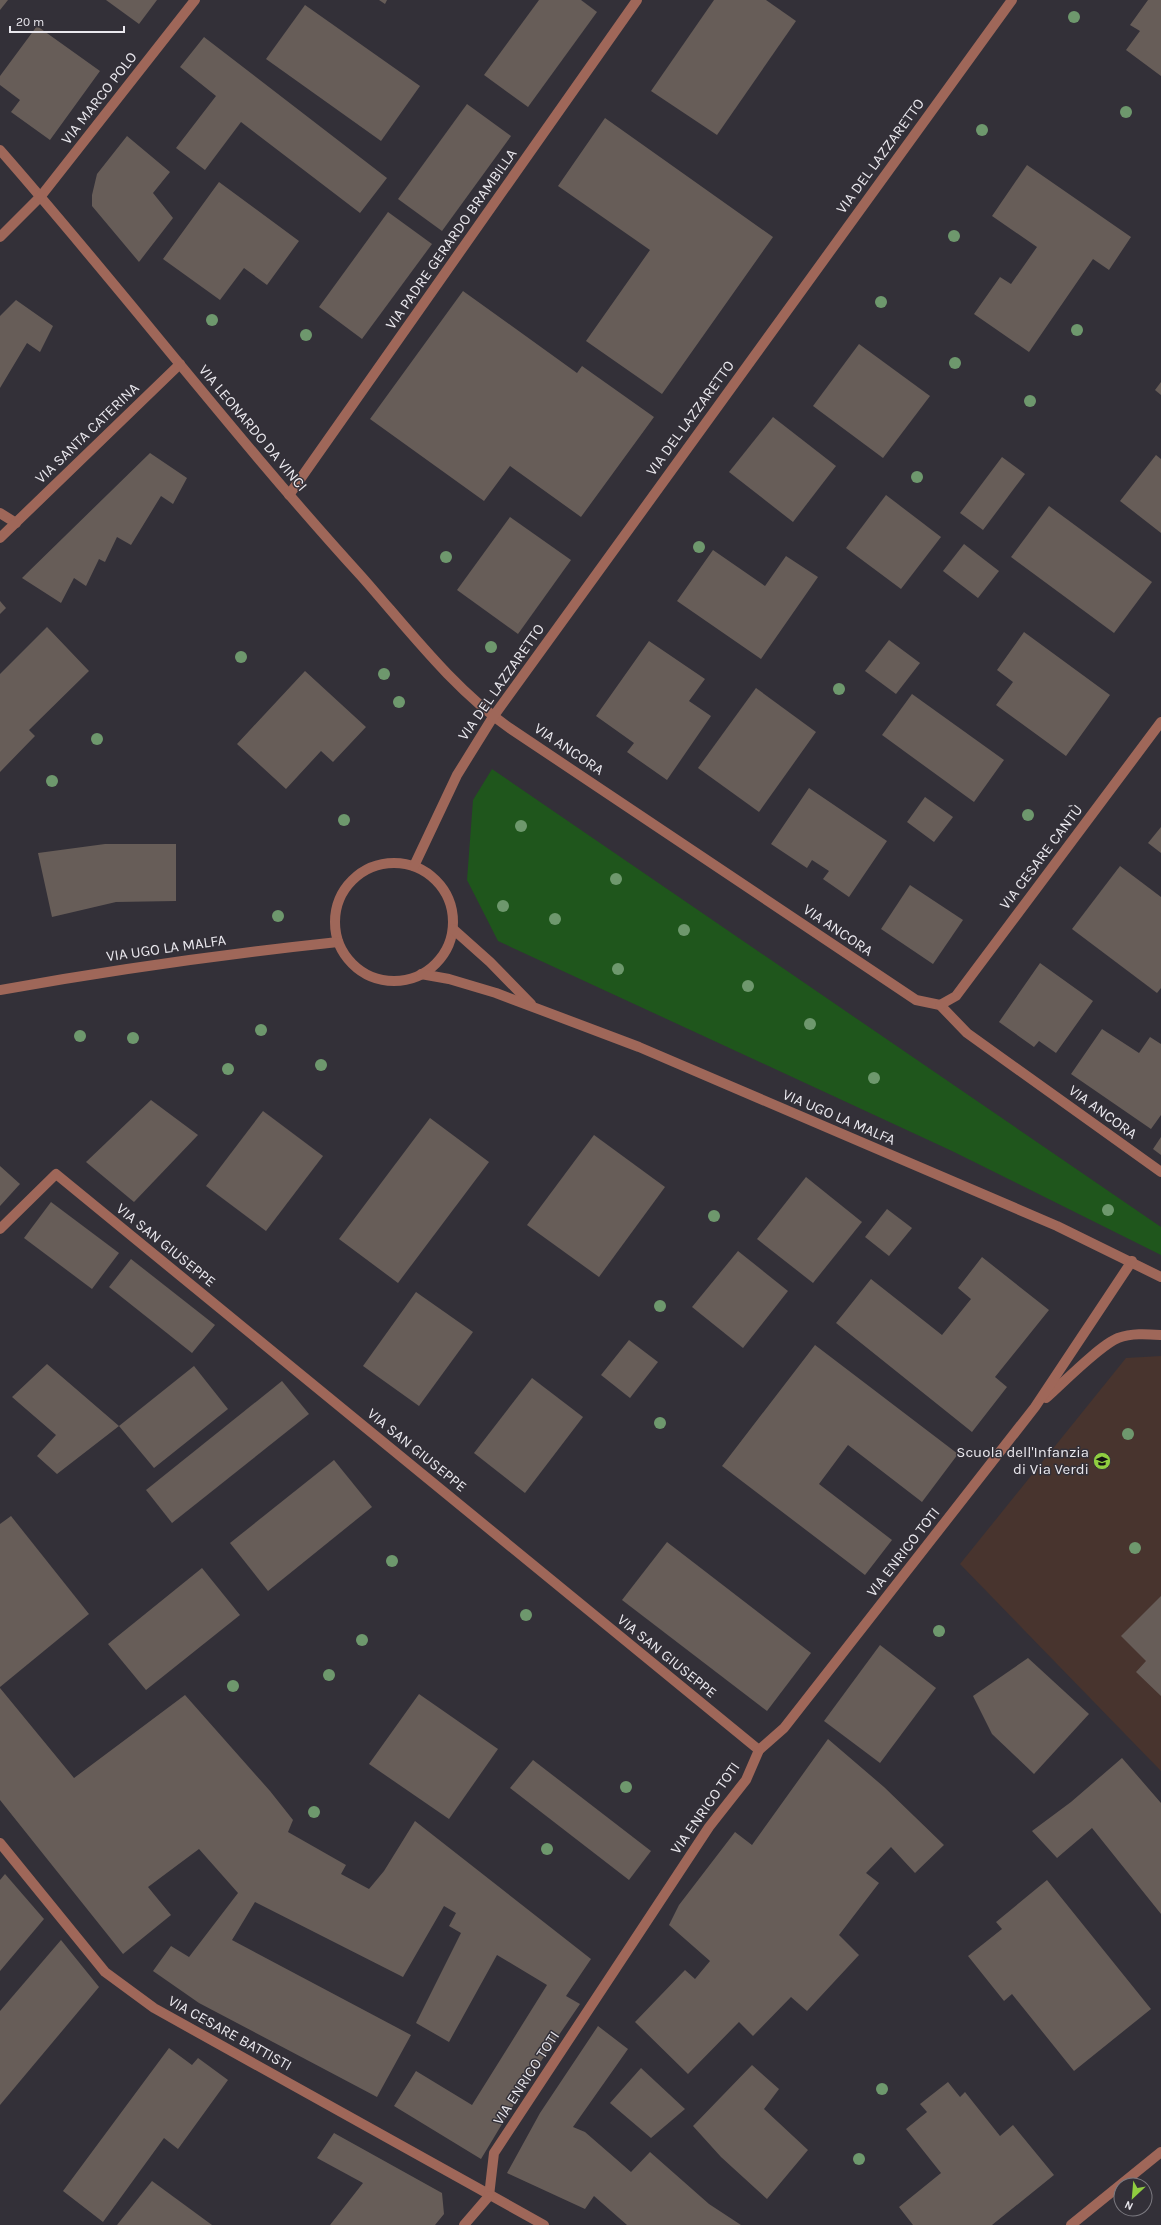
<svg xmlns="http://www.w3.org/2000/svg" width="1161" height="2225" viewBox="0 0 1161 2225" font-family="Karla,sans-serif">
	<rect width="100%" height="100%" fill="#333038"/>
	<path fill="#48342e" d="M1161,1356V1771L960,1564L1126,1358Z"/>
	<path fill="#1f561c" d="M492,769L1161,1227V1255L952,1151L498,941L467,880L473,800Z"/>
	<g fill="#675d58">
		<path d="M0,0H8L0,10Z"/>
		<path d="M106,0H157L139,24Z"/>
		<path d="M379,0H387L385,4Z"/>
		<path d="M539,0H581L597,12L528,107L484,75Z"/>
		<path d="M714,0H766L796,21L717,135L651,91Z"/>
		<path d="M1148,0H1161V76L1126,50L1140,31L1130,25Z"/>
		<path d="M305,5L420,86L381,141L266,59Z"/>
		<path d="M37,26L100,71L50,140L11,112L20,100L0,85V76Z"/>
		<path d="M204,37L387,178L360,213L241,122L205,170L176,148L216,96L180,67Z"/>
		<path d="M467,104L511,136L442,231L398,199Z"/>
		<path d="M605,118L773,237L662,394L586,341L650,250L558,186Z"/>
		<path d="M127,136L170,172L153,193L173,218L139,262L92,206V195L97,174Z"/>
		<path d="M1027,165L1131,237L1109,270L1093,259L1029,352L974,314L1000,277L1011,284L1037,247L992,216Z"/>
		<path d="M219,182L299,241L267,285L244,268L220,300L163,259Z"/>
		<path d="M388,212L432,244L362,339L319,307Z"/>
		<path d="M463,291L577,373L582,366L654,417L581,517L510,466L484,501L370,419Z"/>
		<path d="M16,300L53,326L40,352L27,343L0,388V316Z"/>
		<path d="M859,344L930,396L883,458L813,406Z"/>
		<path d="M1161,382V395L1155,390Z"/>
		<path d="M773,417L836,466L793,522L729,472Z"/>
		<path d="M150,453L187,478L173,504L161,496L131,545L117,537L105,562L99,559L86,586L74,578L61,603L22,578Z"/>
		<path d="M1156,455L1161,459V533L1120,501Z"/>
		<path d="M1002,457L1025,474L983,530L960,513Z"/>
		<path d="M886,495L941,537L901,589L846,548Z"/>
		<path d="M1049,506L1152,582L1114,633L1011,557Z"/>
		<path d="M510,517L571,560L518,634L457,590Z"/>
		<path d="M964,544L999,571L978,598L943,571Z"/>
		<path d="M713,550L765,586L786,556L818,577L761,659L677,601Z"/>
		<path d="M0,601L6,608L0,614Z"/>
		<path d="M47,627L89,671L29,730L35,736L0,772V674Z"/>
		<path d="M1024,632L1110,695L1066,756L996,705L1013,682L997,670Z"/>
		<path d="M889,640L920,663L896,694L865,671Z"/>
		<path d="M649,641L705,679L689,701L711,716L667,780L627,752L634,743L596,716Z"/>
		<path d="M305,671L366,727L333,762L321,751L286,789L237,744Z"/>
		<path d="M756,688L816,732L759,812L698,768Z"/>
		<path d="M912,694L1004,760L974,802L882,735Z"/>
		<path d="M809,788L887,841L849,897L823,879L829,871L812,860L807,868L771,844Z"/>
		<path d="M925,797L953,817L934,842L907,822Z"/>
		<path d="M1161,827V853L1148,843Z"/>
		<path d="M105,844H176V901L116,902L52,917L38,853Z"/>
		<path d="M1120,866L1161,897V988L1157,993L1072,929Z"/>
		<path d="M910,885L963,920L933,964L881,929Z"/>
		<path d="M1040,963L1093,1001L1056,1053L1039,1041L1034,1047L999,1022Z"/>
		<path d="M1102,1029L1139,1053L1150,1037L1161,1044V1115L1151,1129L1071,1074Z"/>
		<path d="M151,1100L198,1135L134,1202L86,1162Z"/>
		<path d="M263,1111L323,1156L266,1231L206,1186Z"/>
		<path d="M430,1118L489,1162L398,1283L339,1239Z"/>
		<path d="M594,1135L665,1187L599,1277L527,1225Z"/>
		<path d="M1161,1137V1155L1153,1149Z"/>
		<path d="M0,1166L20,1184L0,1206Z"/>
		<path d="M806,1177L862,1222L813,1283L757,1239Z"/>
		<path d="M51,1202L119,1253L92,1289L24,1238Z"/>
		<path d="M887,1209L912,1228L889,1256L865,1237Z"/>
		<path d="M738,1251L788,1291L743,1348L692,1307Z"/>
		<path d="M982,1257L1049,1310L995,1377L1007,1387L972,1432L836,1323L871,1279L942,1335L971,1299L958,1288Z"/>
		<path d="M131,1259L215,1325L192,1353L109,1287Z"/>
		<path d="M416,1292L473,1332L419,1406L363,1366Z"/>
		<path d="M629,1340L658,1362L630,1398L601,1375Z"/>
		<path d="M815,1345L958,1454L922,1502L848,1445L819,1484L892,1540L865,1575L722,1466Z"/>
		<path d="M47,1364L119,1426L57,1474L37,1456L56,1435L12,1397Z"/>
		<path d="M194,1366L228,1409L154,1468L119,1426Z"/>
		<path d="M532,1378L583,1417L525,1493L474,1453Z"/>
		<path d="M282,1381L309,1414L172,1523L146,1490Z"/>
		<path d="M334,1460L372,1507L268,1591L230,1543Z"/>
		<path d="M11,1516L89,1614L0,1687V1524Z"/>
		<path d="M667,1542L811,1653L767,1711L622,1600Z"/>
		<path d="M202,1568L240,1615L146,1690L108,1644Z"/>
		<path d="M1161,1596V1696L1136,1672L1146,1661L1121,1636Z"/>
		<path d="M880,1645L936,1688L880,1763L824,1721Z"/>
		<path d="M1028,1658L1089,1714L1034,1774L992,1734L973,1696Z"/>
		<path d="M0,1688L74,1778L185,1695L270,1791L293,1820L288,1832L346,1865L341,1874L369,1889L384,1871L415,1821L591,1959L566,1996L580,2004L531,2076L481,2159L394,2106L416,2071L472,2105L547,1985L497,1955L449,2042L416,2023L461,1933L449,1926L456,1913L444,1906L403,1977L255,1902L232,1940L411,2035L377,2097L199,2003L153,1971L171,1946L189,1957L238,1893L199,1849L148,1887L171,1915L123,1954L0,1800Z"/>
		<path d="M419,1694L498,1749L449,1819L369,1764Z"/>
		<path d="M828,1739L884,1787L944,1845L915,1873L891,1847L866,1873L879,1883L839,1935L859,1955L807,2011L791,1997L753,2036L739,2022L688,2074L635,2022L685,1970L695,1979L710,1961L669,1925L679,1905L735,1832L752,1845Z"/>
		<path d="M1122,1758L1161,1803V1914L1092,1828L1057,1858L1032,1831L1071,1802Z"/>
		<path d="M533,1760L651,1851L629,1880L510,1788Z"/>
		<path d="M5,1874L44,1919L0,1971V1880Z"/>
		<path d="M1047,1880L1151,2009L1074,2071L1012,1994L1004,2001L968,1956L1002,1929L996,1922Z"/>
		<path d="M61,1940L99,1987L0,2105V2011Z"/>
		<path d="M598,2026L628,2049L573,2127L585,2132L631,2172L650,2152L709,2204L741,2225H627L594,2196L585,2209L507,2173L540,2113Z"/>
		<path d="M169,2048L192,2065L198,2058L228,2080L178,2149L164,2138L103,2222L63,2191Z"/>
		<path d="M752,2065L779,2089L764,2109L808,2150L767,2199L721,2157L693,2126Z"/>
		<path d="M641,2068L685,2109L651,2138L610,2103Z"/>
		<path d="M948,2082L960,2097L965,2092L1000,2136L1013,2125L1054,2175L992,2225H913L899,2207L941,2173L906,2129L927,2112L920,2104Z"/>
		<path d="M334,2133L442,2193L444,2214L435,2225H330L363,2183L317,2158Z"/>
		<path d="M152,2181L212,2225H117Z"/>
	</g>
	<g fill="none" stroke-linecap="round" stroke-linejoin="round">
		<g stroke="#9f6759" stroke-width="10">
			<path d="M0,150C123,290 236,439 362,577C408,629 454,690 511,729L916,1000L940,1005L967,1033L1161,1172"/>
			<path d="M0,237L41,196L195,0"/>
			<path d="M289,495L637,0"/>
			<path d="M0,513L16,523"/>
			<path d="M0,538L180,364"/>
			<circle cx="394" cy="922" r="59"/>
			<path d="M414,866L457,775L493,717L1012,0"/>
			<path d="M453,929L490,962L531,1004"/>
			<path d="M421,974L449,979L496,993L639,1047L1057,1226L1161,1277"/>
			<path d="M0,990C112,970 225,954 338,942"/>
			<path d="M940,1005L956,996L1161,722"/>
			<path d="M0,1229L56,1174L759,1750"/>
			<path d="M1046,1398C1062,1384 1100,1345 1118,1338C1132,1333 1146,1334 1161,1335"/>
			<path d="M0,1843L105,1972L154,2008L544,2225"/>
			<path d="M489,2196L494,2153L709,1827L746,1780L759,1750L784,1728L1035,1407L1132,1261"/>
			<path d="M464,2225L489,2196"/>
			<path d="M1071,2225L1161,2152"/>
		</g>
	</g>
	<g fill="#6e986d">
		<circle cx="1074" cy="17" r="6"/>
		<circle cx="1126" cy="112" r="6"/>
		<circle cx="982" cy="130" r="6"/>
		<circle cx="954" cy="236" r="6"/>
		<circle cx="881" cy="302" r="6"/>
		<circle cx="212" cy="320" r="6"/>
		<circle cx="1077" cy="330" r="6"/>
		<circle cx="306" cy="335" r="6"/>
		<circle cx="955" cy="363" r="6"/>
		<circle cx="1030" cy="401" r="6"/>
		<circle cx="917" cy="477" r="6"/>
		<circle cx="699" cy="547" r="6"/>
		<circle cx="446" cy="557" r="6"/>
		<circle cx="491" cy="647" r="6"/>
		<circle cx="241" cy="657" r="6"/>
		<circle cx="384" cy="674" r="6"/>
		<circle cx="839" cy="689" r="6"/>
		<circle cx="399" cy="702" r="6"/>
		<circle cx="97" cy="739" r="6"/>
		<circle cx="52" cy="781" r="6"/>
		<circle cx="1028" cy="815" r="6"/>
		<circle cx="344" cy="820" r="6"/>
		<circle cx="521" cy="826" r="6"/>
		<circle cx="616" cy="879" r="6"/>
		<circle cx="503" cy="906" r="6"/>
		<circle cx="278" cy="916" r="6"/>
		<circle cx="555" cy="919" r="6"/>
		<circle cx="684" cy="930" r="6"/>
		<circle cx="618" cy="969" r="6"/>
		<circle cx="748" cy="986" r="6"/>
		<circle cx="810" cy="1024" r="6"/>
		<circle cx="261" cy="1030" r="6"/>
		<circle cx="80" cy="1036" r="6"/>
		<circle cx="133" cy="1038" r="6"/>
		<circle cx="321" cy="1065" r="6"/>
		<circle cx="228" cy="1069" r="6"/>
		<circle cx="874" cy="1078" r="6"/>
		<circle cx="1108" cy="1210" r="6"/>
		<circle cx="714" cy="1216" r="6"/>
		<circle cx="660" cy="1306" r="6"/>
		<circle cx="660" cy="1423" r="6"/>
		<circle cx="1128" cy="1434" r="6"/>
		<circle cx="1135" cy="1548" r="6"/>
		<circle cx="392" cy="1561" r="6"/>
		<circle cx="526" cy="1615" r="6"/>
		<circle cx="939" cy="1631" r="6"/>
		<circle cx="362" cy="1640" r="6"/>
		<circle cx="329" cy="1675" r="6"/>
		<circle cx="233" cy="1686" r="6"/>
		<circle cx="626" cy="1787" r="6"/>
		<circle cx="314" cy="1812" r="6"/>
		<circle cx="547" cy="1849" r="6"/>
		<circle cx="882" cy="2089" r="6"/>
		<circle cx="859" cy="2159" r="6"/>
	</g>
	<defs>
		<symbol id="school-disc" viewBox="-11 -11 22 22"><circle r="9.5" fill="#90cd40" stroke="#333038"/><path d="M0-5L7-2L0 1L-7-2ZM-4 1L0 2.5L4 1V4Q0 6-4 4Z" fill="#111"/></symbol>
	</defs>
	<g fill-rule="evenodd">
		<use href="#school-disc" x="1092" y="1451" width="20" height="20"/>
	</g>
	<g text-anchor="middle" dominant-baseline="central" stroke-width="3" stroke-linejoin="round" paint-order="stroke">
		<g font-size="15" fill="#eae8ee" stroke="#333038">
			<text transform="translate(99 98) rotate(-52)">VIA MARCO POLO</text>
			<text transform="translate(880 156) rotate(-54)">VIA DEL LAZZARETTO</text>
			<text transform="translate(451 239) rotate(-55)">VIA PADRE GERARDO BRAMBILLA</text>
			<text transform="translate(690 418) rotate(-54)">VIA DEL LAZZARETTO</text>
			<text transform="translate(253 428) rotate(50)">VIA LEONARDO DA VINCI</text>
			<text transform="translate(87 433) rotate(-44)">VIA SANTA CATERINA</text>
			<text transform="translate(501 682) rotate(-55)">VIA DEL LAZZARETTO</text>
			<text transform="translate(569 749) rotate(34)">VIA ANCORA</text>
			<text transform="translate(1041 857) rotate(-53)">VIA CESARE CANTÙ</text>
			<text transform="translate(838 930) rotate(34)">VIA ANCORA</text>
			<text transform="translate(166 948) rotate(-8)">VIA UGO LA MALFA</text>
			<text transform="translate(1103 1112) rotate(36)">VIA ANCORA</text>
			<text transform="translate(839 1117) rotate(23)">VIA UGO LA MALFA</text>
			<text transform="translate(166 1245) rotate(39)">VIA SAN GIUSEPPE</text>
			<text transform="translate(417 1450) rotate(39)">VIA SAN GIUSEPPE</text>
			<text transform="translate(903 1552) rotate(-52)">VIA ENRICO TOTI</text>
			<text transform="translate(667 1656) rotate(39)">VIA SAN GIUSEPPE</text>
			<text transform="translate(705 1808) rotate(-55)">VIA ENRICO TOTI</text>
			<text transform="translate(230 2033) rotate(29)">VIA CESARE BATTISTI</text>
			<text transform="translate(526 2078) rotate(-57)">VIA ENRICO TOTI</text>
		</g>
		<g font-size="15" fill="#eae8ee" stroke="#333038" text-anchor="end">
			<text x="1089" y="1452">Scuola dell'Infanzia<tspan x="1089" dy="17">di Via Verdi</tspan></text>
		</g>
	</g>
	<g transform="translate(1133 2197) rotate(206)"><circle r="19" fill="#333038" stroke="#7c7a81"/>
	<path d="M0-3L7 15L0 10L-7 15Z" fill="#90cd40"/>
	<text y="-6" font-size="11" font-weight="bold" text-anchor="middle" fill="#eae8ee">N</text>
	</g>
	<path d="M10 26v6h114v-6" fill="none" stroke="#eae8ee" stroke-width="2"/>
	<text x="16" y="26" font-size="12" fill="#eae8ee" stroke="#333038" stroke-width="3" paint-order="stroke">20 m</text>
</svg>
